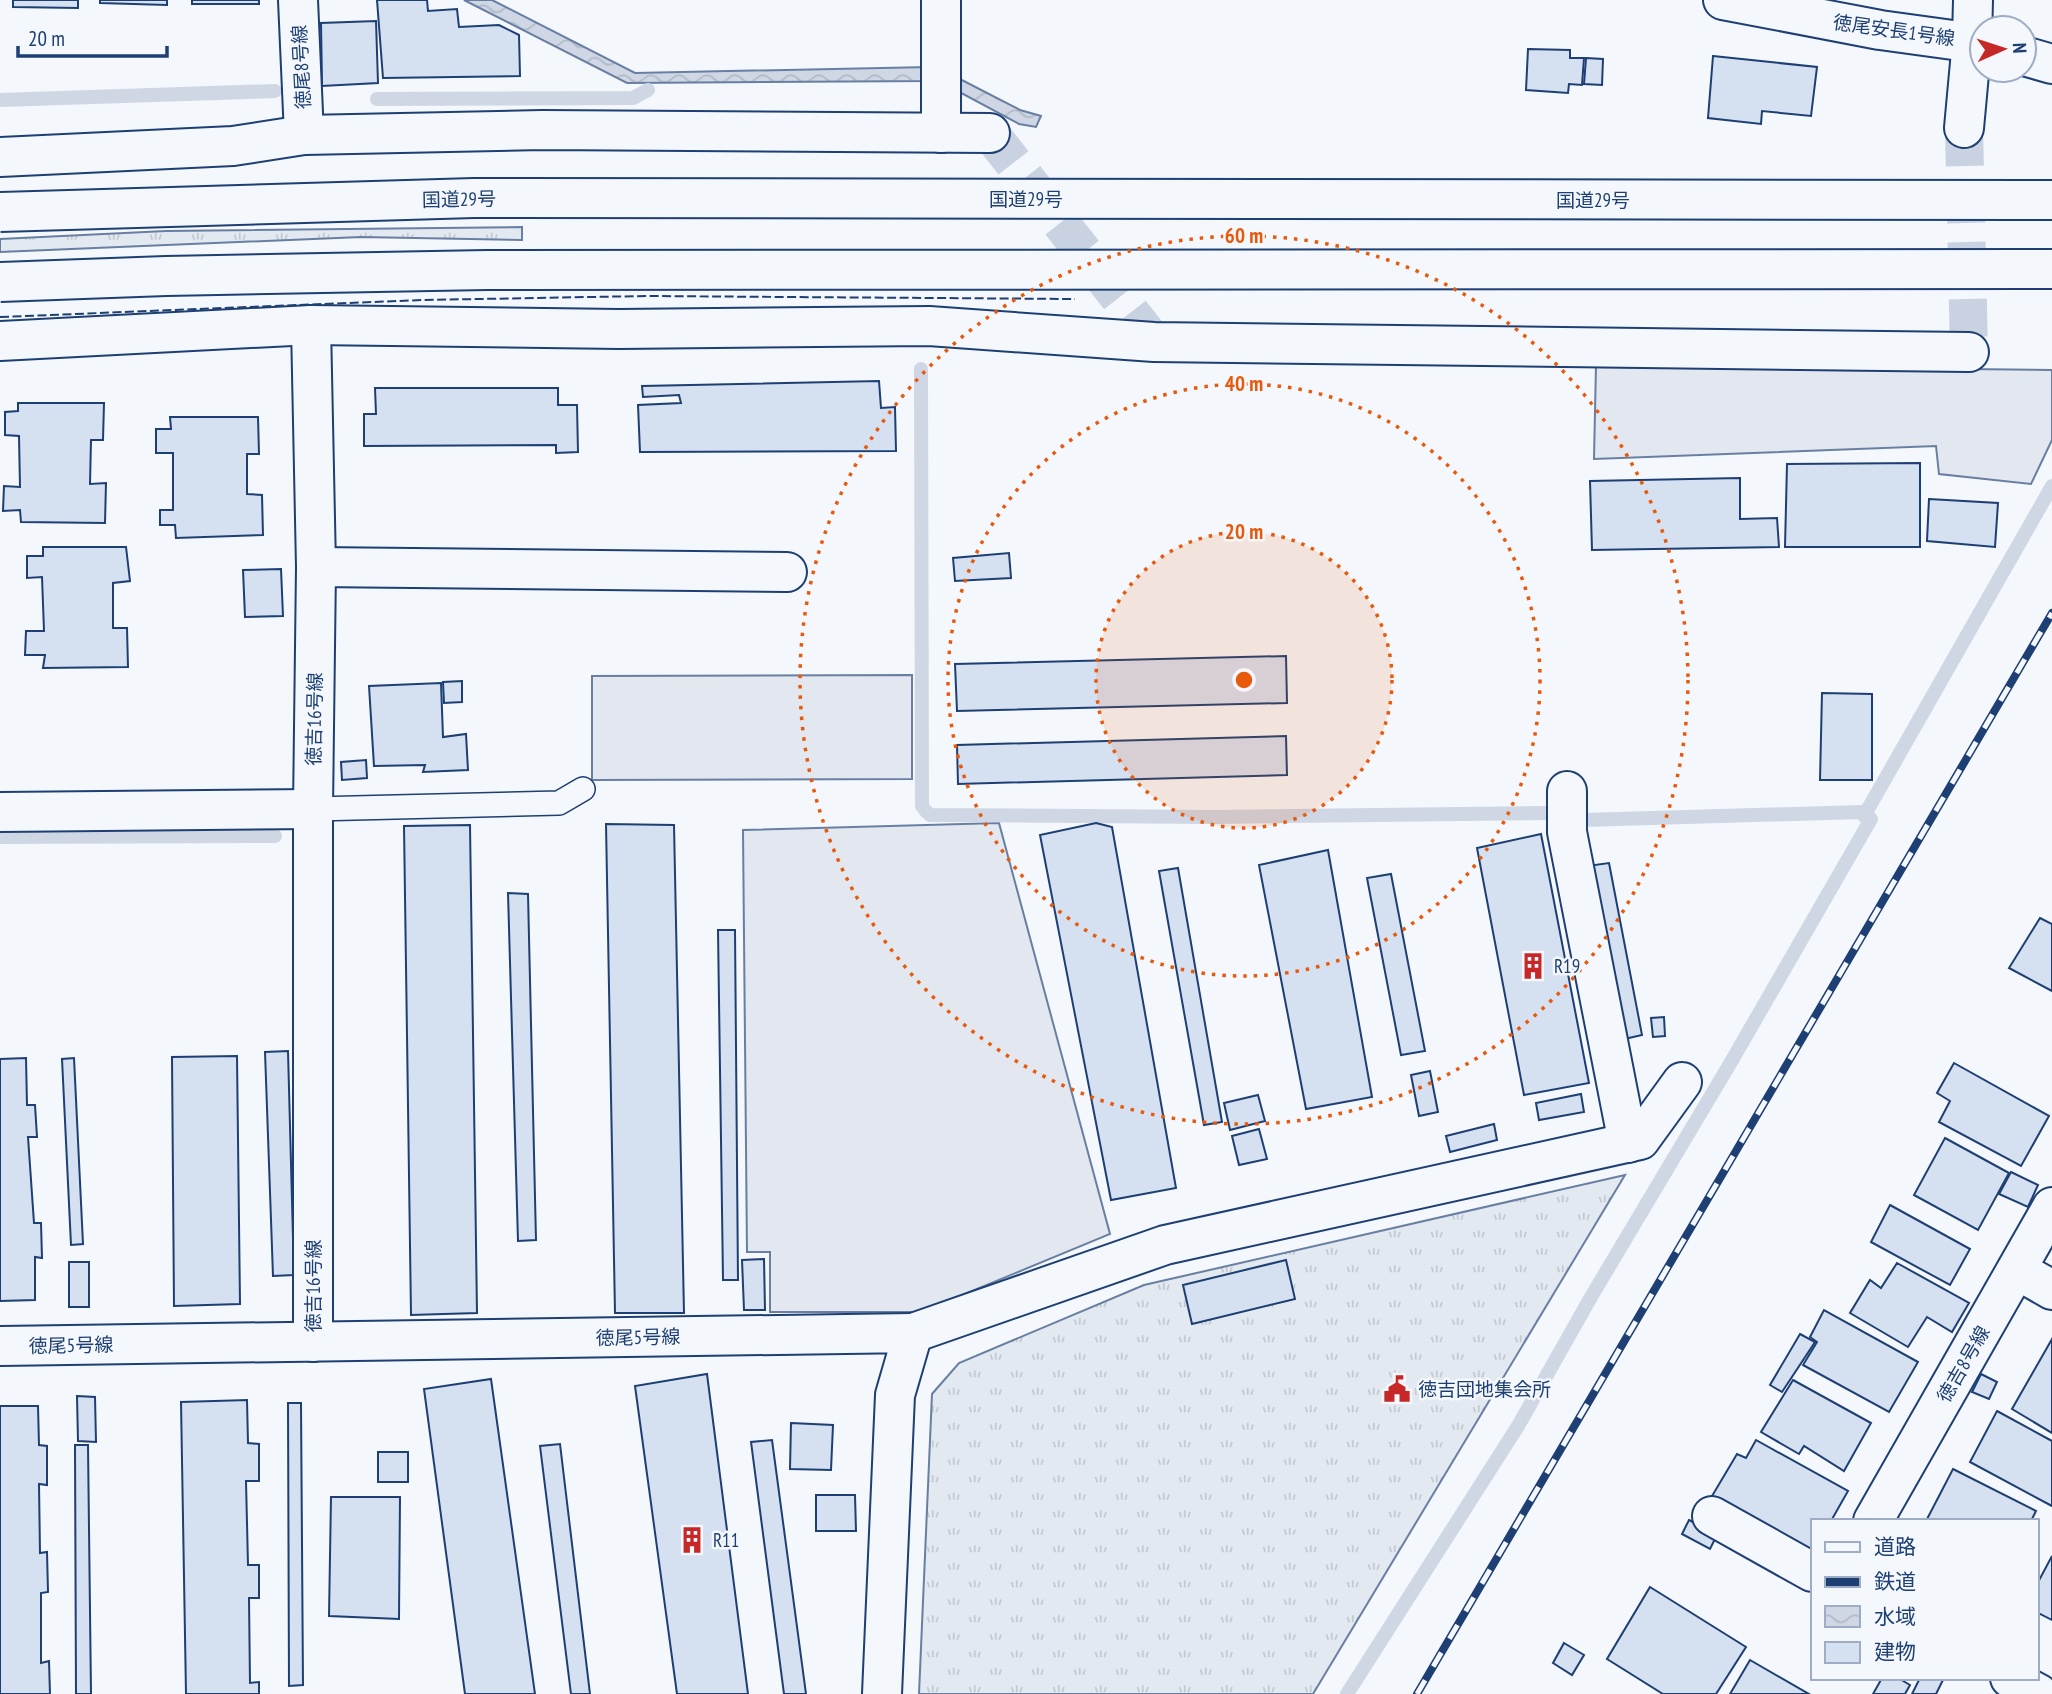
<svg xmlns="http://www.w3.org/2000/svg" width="2052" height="1694" viewBox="0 0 2052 1694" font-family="'PT Sans Narrow','Noto Sans JP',sans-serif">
	<defs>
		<pattern id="grass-tufts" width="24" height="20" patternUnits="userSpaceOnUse" patternTransform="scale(1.75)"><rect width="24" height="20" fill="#e3e9f0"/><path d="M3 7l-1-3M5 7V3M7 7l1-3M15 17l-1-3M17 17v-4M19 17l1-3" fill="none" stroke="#c2c9d1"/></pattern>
		<pattern id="water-waves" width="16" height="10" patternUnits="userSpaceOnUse" patternTransform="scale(1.75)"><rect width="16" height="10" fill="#cfd7e4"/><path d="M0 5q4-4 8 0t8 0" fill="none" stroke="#b1bac7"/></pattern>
	</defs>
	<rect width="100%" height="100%" fill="#f4f7fb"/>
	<g fill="url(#grass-tufts)" stroke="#687fa3" stroke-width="2">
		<path d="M522,227V240L361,237L0,252V239L166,231Z"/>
		<path d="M1625,1175L1313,1694H919L932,1394L959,1363L1144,1285Z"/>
	</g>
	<g fill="#e3e8f0" stroke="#687fa3" stroke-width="2">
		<path d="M1596,365L2052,370V440L2031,484L1939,474L1936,446L1594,459Z"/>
		<path d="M912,675V779L592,780V676Z"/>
		<path d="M999,823L1110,1234L921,1312H770V1252H747L743,830Z"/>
	</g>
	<g fill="url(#water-waves)" stroke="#687fa3" stroke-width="2">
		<path d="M464,0H492L635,73L929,67L930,81L627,83Z"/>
		<path d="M954,76L1020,110L1041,116L1036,127L1019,124L950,87Z"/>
	</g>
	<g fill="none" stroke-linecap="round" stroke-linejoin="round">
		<g stroke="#cfd7e4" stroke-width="14">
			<path d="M377,99L633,98L648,90"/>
			<path d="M0,100L275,91"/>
			<path d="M921,369L922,806"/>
			<path d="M925,810L930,815L1215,817L1548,813"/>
			<path d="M1583,820L1862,812"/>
			<path d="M0,837L275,836"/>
			<path d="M1347,1694L1518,1426L1591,1297L1731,1062L1871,819L1864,816L2052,486"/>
		</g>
	</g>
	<g fill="#d5e0f0" stroke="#1d3f73" stroke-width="2">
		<path d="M13,0H78V8L13,7Z"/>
		<path d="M100,0H167V5L100,3Z"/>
		<rect x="192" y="0" width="67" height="4"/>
		<path d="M377,0H427L428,11L457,9L459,27L499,25L519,35L520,76L383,78Z"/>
		<path d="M376,21L378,83L322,86L321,23Z"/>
		<path d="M1528,49L1570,50V58H1584L1582,85L1569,84L1568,93L1526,90Z"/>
		<path d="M1713,56L1817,67L1811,116L1762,111L1761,124L1708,118Z"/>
		<path d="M1586,58L1603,59L1602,85L1584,84Z"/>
		<path d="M879,381L881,408L895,407L896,451L640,452L638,405L681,403L679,395L643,397L642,386Z"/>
		<path d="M375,388H558V405H577L578,452L556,453V445L364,446V414H376Z"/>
		<path d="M18,403H104L103,440H91L90,484L106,483L105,523L21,522L20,510L3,511L4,486L20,487L19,436L5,435V412L18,411Z"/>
		<path d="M170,417H258L259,454H247V494L262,495L263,535L176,538L175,525H160V510H173V453H156V429H171Z"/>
		<path d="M1920,463V547H1785L1787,464Z"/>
		<path d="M1740,478V519L1777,518L1779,547L1592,550L1590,481Z"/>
		<path d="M1929,499L1998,503L1995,547L1927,541Z"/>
		<path d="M43,547H126L130,581L113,583V628H127L128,667L43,668L45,655H25L26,631H44L42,577L27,578V556H43Z"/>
		<path d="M1009,553L1011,578L955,581L953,558Z"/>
		<path d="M281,569L283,616L245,617L243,570Z"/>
		<path d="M1286,656L1287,703L957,711L955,664Z"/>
		<path d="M462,681V702L444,703L443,682Z"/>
		<path d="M441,683L443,737L466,734L468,770L423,772L425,765L374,766L369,686Z"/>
		<path d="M1822,693L1872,694V780H1820Z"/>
		<path d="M1286,736L1287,775L958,784L957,745Z"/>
		<path d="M366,760L367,778L342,780L341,762Z"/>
		<path d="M1096,823L1112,827L1176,1188L1111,1200L1040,835Z"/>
		<path d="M606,824L674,825L684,1313H615Z"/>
		<path d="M470,825L477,1313L411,1315L404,826Z"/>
		<path d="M1541,834L1589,1083L1524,1095L1477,848Z"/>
		<path d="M1328,850L1372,1097L1306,1109L1259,865Z"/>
		<path d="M1609,863L1642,1035L1620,1040L1587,866Z"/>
		<path d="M1178,868L1222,1122L1204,1125L1159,871Z"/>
		<path d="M1391,874L1425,1051L1401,1055L1367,878Z"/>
		<path d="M508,893L528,894L536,1240L518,1241Z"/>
		<path d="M2040,918L2052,924V991L2009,968Z"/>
		<path d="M718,930H735L738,1280H723Z"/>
		<path d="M1664,1017L1665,1036L1653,1037L1651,1018Z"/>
		<path d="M288,1051L294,1275L273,1276L265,1052Z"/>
		<path d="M237,1056L240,1304L174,1306L172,1057Z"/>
		<path d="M26,1058L27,1105H35L37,1137H28L34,1223H41L42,1258L35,1257V1300L0,1301V1059Z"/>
		<path d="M74,1058L83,1244L71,1245L62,1059Z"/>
		<path d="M1954,1063L2049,1116L2021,1166L1939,1122L1950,1101L1937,1093Z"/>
		<path d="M1430,1071L1438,1112L1419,1116L1411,1075Z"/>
		<path d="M1581,1094L1584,1112L1539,1120L1536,1103Z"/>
		<path d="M1258,1095L1265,1121L1230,1130L1224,1103Z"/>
		<path d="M1494,1124L1497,1140L1450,1152L1446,1136Z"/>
		<path d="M1259,1129L1267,1159L1239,1165L1232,1136Z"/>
		<path d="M1945,1138L2009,1173L1978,1230L1914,1195Z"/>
		<path d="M2011,1172L2038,1185L2028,1207L1999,1194Z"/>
		<path d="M1890,1205L1970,1249L1950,1285L1871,1242Z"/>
		<path d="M764,1259L765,1310H744L742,1260Z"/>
		<path d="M1286,1260L1295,1299L1192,1324L1183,1285Z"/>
		<rect x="69" y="1262" width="20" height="45"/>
		<path d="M1897,1263L1969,1303L1952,1332L1927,1317L1908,1347L1850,1313L1870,1280L1881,1288Z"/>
		<path d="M1824,1310L1918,1362L1889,1412L1803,1365L1817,1342L1810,1337Z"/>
		<path d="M1800,1334L1815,1342L1782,1392L1770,1385Z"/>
		<path d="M2052,1339V1433L2012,1409Z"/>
		<path d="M707,1374L748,1694H677L635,1386Z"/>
		<path d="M1981,1374L1997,1382L1989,1399L1972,1392Z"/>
		<path d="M491,1379L535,1694H465L424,1389Z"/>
		<path d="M1793,1380L1871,1423L1844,1471L1804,1446L1799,1454L1761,1432Z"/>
		<path d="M77,1396L95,1397L96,1442L78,1441Z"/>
		<path d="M247,1400L248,1443L259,1444V1481H246L248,1565H259V1598H249L250,1683L259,1682V1694H186L181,1402Z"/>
		<path d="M288,1403H301L303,1685L289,1686Z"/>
		<path d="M0,1406H38L39,1445L47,1446V1485L39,1484L40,1553L47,1552L48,1592L41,1593V1663L49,1661L50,1694H0Z"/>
		<path d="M1997,1411L2052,1441V1506L1970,1462Z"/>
		<path d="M791,1423L833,1425L831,1470L790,1469Z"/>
		<path d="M772,1440L806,1694H784L751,1442Z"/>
		<path d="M1756,1440L1848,1491L1831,1521H1812V1550L1712,1496L1737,1454L1746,1458Z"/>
		<path d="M560,1444L590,1694H571L540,1446Z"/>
		<path d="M75,1445H88L91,1694H76Z"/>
		<rect x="378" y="1452" width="30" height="30"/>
		<path d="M1953,1469L2036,1511L2031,1521H1926Z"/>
		<path d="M816,1495H855L856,1531H816Z"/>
		<path d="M331,1497H400L399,1619L329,1616Z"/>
		<path d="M1689,1520L1717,1535L1710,1549L1682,1534Z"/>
		<path d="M2052,1556V1620L2036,1612V1586Z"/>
		<path d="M1650,1587L1746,1647L1716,1694H1663L1607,1659Z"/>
		<path d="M1564,1643L1584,1655L1572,1675L1553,1663Z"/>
		<path d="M1750,1660L1809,1694H1730Z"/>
		<path d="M1882,1678H1898L1910,1685L1905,1694H1873Z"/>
		<path d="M1920,1678H1944L1936,1694H1912Z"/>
	</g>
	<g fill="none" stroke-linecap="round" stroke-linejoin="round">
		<g stroke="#c9d2e0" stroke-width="38" stroke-dasharray="38 19" stroke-linecap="butt">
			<path d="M1964,128L1969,352"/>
			<path d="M990,133L1154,342"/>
		</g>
		<defs>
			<path id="lane" d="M313,809L559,803L583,789"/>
			<g id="street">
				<path d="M298,0L304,135"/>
				<path d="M941,0V133"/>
				<path d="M1723,0L1880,30L1982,44"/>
				<path d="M2024,56L2052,64"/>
				<path d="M1964,128L1972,41L1973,0"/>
				<path d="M0,157L233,146L304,135L542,130L990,133"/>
				<path d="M311,325L316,567"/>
				<path d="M0,341L311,325L619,329L929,326L1154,342L1969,352"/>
				<path d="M1567,791V832L1628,1143"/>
				<path d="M0,812L313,809"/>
				<path d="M2017,1270L2052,1290"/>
				<path d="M913,1333L1165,1245L1640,1140L1682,1082"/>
				<path d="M313,1342V809L316,567L787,572"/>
				<path d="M0,1346L913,1333L895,1395L882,1694"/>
				<path d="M1712,1516L1812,1572"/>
				<path d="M1873,1521L2052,1207"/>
				<path d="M2010,1678L2039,1694"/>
			</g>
		</defs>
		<use href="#lane" stroke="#1d3f73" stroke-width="26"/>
		<use href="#street" stroke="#1d3f73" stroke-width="42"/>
		<use href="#lane" stroke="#f4f7fb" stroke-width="23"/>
		<use href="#street" stroke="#f4f7fb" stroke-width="38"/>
		<defs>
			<path id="rail" d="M1417,1694L2052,613"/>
		</defs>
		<use href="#rail" stroke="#1d3f73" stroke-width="8"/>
		<use href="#rail" stroke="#f4f7fb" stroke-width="5" stroke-dasharray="16" stroke-linecap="butt"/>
		<defs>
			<g id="highway-bridge">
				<path d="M0,212L474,198L2052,200"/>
				<path d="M0,282L166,276L487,270L2052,269"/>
			</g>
		</defs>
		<use href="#highway-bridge" stroke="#1d3f73" stroke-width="42" stroke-linecap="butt"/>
		<use href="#highway-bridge" stroke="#f4f7fb" stroke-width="38"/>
		<path stroke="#1d3f73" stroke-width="2" stroke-dasharray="9 3.5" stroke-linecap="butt" d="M0,317L423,300L646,296L1075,299"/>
	</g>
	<circle cx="1244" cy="680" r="148" fill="#e8590c" fill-opacity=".12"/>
	<g fill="none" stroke="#e8590c" stroke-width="3.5" stroke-dasharray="3.5 7">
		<circle cx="1244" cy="680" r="148"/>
		<circle cx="1244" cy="680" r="296"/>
		<circle cx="1244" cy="680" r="444"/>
	</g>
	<defs>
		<symbol id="building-bare" viewBox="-9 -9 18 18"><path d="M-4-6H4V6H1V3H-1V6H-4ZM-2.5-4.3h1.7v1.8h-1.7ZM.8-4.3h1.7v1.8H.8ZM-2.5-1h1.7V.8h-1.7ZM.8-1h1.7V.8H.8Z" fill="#c62828" stroke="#f4f7fb" stroke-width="2.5" paint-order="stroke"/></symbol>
		<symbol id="civic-bare" viewBox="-9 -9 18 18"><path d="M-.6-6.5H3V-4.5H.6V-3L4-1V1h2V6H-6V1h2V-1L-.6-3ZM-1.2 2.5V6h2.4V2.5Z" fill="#c62828" stroke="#f4f7fb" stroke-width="2.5" paint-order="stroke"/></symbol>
	</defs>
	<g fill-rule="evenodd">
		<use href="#building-bare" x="1514" y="947" width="38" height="38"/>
		<use href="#civic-bare" x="1378" y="1370" width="38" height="38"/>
		<use href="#building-bare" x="673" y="1521" width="38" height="38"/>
	</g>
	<g text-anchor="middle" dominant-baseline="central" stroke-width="5" stroke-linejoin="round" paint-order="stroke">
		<g font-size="19" fill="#1d3f73" stroke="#f4f7fb">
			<text transform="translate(1894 30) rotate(8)">徳尾安長1号線</text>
			<text transform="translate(301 67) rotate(-93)">徳尾8号線</text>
			<text transform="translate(459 199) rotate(-1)">国道29号</text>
			<text x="1026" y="199">国道29号</text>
			<text x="1593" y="200">国道29号</text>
			<text transform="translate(314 719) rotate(-89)">徳吉16号線</text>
			<text transform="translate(313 1286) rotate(-90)">徳吉16号線</text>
			<text transform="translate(638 1337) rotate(-1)">徳尾5号線</text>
			<text transform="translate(71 1345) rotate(-1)">徳尾5号線</text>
			<text transform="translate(1963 1364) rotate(-60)">徳吉8号線</text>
		</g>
		<g font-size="19" fill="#1d3f73" stroke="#f4f7fb" text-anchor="start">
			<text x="1554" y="966">R19</text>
			<text x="1418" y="1389">徳吉団地集会所</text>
			<text x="713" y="1540">R11</text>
		</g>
	</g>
	<circle cx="1244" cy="680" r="10" fill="#e8590c" stroke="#f4f7fb" stroke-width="3.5"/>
	<g font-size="21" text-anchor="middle" font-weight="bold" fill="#e8590c" stroke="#f4f7fb" stroke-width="5" stroke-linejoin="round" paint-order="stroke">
		<text x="1244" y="243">60 m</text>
		<text x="1244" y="391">40 m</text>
		<text x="1244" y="539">20 m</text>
	</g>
	<rect x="1811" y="1519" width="228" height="161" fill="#f4f7fb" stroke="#9eadc5" stroke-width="2"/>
	<rect x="1825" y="1542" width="35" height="10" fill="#f4f7fb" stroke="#9eadc5" stroke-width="2"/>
	<text x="1874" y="1554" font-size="21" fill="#1d3f73">道路</text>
	<rect x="1825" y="1577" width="35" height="10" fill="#1d3f73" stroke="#9eadc5" stroke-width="2"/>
	<text x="1874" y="1589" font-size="21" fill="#1d3f73">鉄道</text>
	<rect x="1825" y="1606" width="35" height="21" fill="url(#water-waves)" stroke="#9eadc5" stroke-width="2"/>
	<text x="1874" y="1624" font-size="21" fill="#1d3f73">水域</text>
	<rect x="1825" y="1642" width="35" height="21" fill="#d5e0f0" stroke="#9eadc5" stroke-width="2"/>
	<text x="1874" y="1659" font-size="21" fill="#1d3f73">建物</text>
	<g transform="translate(2003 49) rotate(87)"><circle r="33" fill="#f4f7fb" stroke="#9eadc5" stroke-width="2"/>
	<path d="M0-5L12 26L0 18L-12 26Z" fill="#c62828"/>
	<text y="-10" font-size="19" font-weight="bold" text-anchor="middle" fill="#1d3f73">N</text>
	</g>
	<path d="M18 46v10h149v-10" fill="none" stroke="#1d3f73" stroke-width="3.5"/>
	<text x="28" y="46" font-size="21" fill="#1d3f73" stroke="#f4f7fb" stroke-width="5" paint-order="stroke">20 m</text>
</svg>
